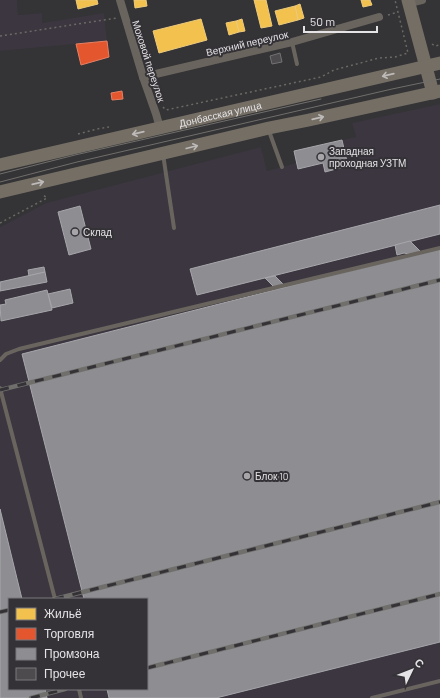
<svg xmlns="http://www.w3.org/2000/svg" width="440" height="698" viewBox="0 0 440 698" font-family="Barlow,sans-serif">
	<rect width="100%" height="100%" fill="#343335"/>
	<g fill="#3b363f" fill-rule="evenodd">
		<path d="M0,0H17L18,15L42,13V23L104,13L107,41L0,51Z"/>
		<path d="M440,104V698H0V227L46,203L261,147L267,171L296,163L294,151L356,137L352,123ZM9,599H147V689H9Z"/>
	</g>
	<g fill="#f2c14e" stroke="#eecb7c">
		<path d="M76,0H97L98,4L78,9Z"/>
		<path d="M134,0H146L147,6L135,8Z"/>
		<path d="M254,0H266L272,26L261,28Z"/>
		<path d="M361,0H370L372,5L363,7Z"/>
		<path d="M300,4L304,18L298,20L295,6Z"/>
		<path d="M295,6L298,20L279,25L275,11Z"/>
		<path d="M201,19L207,40L159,53L153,31Z"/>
		<path d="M242,19L245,31L239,32L236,21Z"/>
		<path d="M236,21L239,32L229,35L226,23Z"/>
	</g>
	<g fill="#e4572e" stroke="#e48165">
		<path d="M107,41L109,57L81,65L76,44Z"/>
		<path d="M122,91L123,99L112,100L111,93Z"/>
	</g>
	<g fill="#8d8d92" stroke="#a7a7ab">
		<path d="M342,140L348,166L325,172L323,163L298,169L294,151Z"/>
		<path d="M440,205V234L197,295L190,269Z"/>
		<path d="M80,206L91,249L69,255L58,212Z"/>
		<path d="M410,241L422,253L413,255L404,253L397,255L395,245Z"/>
		<path d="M440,248V642L216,698H109L107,689H147V599H84L22,354Z"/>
		<path d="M44,267L45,272L29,276L28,270Z"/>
		<path d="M45,272L47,282L0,291V282Z"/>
		<path d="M275,276L286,287L276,289L265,278Z"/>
		<path d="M70,289L73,303L52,308L48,294Z"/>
		<path d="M47,290L52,310L1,321L0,305L6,304L5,300Z"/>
		<path d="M0,509L22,599H9V689H45L47,698H0Z"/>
	</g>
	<path fill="#4d4b4d" stroke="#737273" d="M280,53L282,62L272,64L270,56Z"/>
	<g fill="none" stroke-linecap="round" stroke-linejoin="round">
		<g stroke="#6b6965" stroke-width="1.5" stroke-dasharray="2 3" stroke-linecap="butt">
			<path d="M388,15L398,12"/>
			<path d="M0,36L117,18"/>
			<path d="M432,44L435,46L440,45"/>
			<path d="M163,107L166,110L321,77L334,70L379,58L395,57L408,53L395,0"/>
			<path d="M78,134L97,129L109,127"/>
			<path d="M0,223L47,198L42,194"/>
		</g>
		<g stroke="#69655e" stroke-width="4">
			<path d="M292,42L297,64"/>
			<path d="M269,131L282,167"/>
			<path d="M163,154L174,228"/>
			<path d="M0,360L6,354L19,349L440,248"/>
			<path d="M0,388L55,599"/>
			<path d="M79,689L81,698"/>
			<path d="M372,698L440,681"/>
		</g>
		<g stroke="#69655e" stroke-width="8">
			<path d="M120,0L143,77L156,114L160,128"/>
			<path d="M409,3L422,0"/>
			<path d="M143,77L292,42L379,17"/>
		</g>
		<g stroke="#746e65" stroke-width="13">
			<path d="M408,0L433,93"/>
			<path id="s1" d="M0,165L440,63"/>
			<path d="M0,192L269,128L309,120L440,91"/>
		</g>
		<g stroke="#706f6c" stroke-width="1">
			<path d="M0,174L75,155L321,99"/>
			<path d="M0,182L77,162L392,89L440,79"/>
		</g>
		<defs>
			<g id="rail">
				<path d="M0,390L440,280"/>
				<path d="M55,599L440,502"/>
				<path d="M0,612L9,610"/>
				<path d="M147,668L440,594"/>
				<path d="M31,698L65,689"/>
			</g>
		</defs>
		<use href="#rail" stroke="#706f6c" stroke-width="4.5"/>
		<use href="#rail" stroke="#343236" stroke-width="3" stroke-dasharray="9" stroke-linecap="butt"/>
	</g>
	<defs><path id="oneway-shaft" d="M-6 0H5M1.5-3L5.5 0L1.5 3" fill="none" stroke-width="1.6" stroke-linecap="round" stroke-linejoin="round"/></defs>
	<g stroke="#bdbab9">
		<use href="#oneway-shaft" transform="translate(388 75) rotate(167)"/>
		<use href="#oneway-shaft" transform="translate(318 118) rotate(-13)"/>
		<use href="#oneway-shaft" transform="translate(138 133) rotate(167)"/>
		<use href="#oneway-shaft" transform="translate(192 147) rotate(-14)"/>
		<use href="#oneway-shaft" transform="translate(38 183) rotate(-13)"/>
	</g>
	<g fill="#a7a5a8" stroke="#343236" stroke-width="1.5">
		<circle cx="321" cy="157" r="4"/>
		<circle cx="75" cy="232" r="4"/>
		<circle cx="247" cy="476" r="4"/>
	</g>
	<g text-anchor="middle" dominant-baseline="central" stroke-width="4" stroke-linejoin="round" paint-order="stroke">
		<g font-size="10" fill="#e5e3e6" stroke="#343236">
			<text transform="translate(247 43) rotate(-13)">Верхний переулок</text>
			<text transform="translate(149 61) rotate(72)">Моховой переулок</text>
			<text stroke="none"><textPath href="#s1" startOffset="226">Донбасская улица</textPath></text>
		</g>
		<g font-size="10" fill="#e5e3e6" stroke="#343236" text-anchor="start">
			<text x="329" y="151">Западная<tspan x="329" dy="12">проходная УЗТМ</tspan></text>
			<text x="83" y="232">Склад</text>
			<text x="255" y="476">Блок 10</text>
		</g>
	</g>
	<rect x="8" y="598" width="140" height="92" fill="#343236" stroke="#7b797c"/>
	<rect x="16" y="608" width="20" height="12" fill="#f2c14e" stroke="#7b797c"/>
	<text x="44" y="618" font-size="12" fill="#e5e3e6">Жильё</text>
	<rect x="16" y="628" width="20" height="12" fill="#e4572e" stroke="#7b797c"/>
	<text x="44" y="638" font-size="12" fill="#e5e3e6">Торговля</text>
	<rect x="16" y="648" width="20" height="12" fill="#8d8d92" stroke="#7b797c"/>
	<text x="44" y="658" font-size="12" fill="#e5e3e6">Промзона</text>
	<rect x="16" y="668" width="20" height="12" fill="#4d4b4d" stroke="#7b797c"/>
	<text x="44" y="678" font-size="12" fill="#e5e3e6">Прочее</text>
	<g transform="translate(412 670) rotate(47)" stroke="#343236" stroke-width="3" paint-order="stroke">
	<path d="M0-3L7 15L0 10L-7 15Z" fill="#e5e3e6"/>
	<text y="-6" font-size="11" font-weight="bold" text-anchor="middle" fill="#e5e3e6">С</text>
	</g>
	<path d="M304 26v6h73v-6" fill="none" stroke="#e5e3e6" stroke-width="2"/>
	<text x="310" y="26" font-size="12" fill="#e5e3e6" stroke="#343236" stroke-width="3" paint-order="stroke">50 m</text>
</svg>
